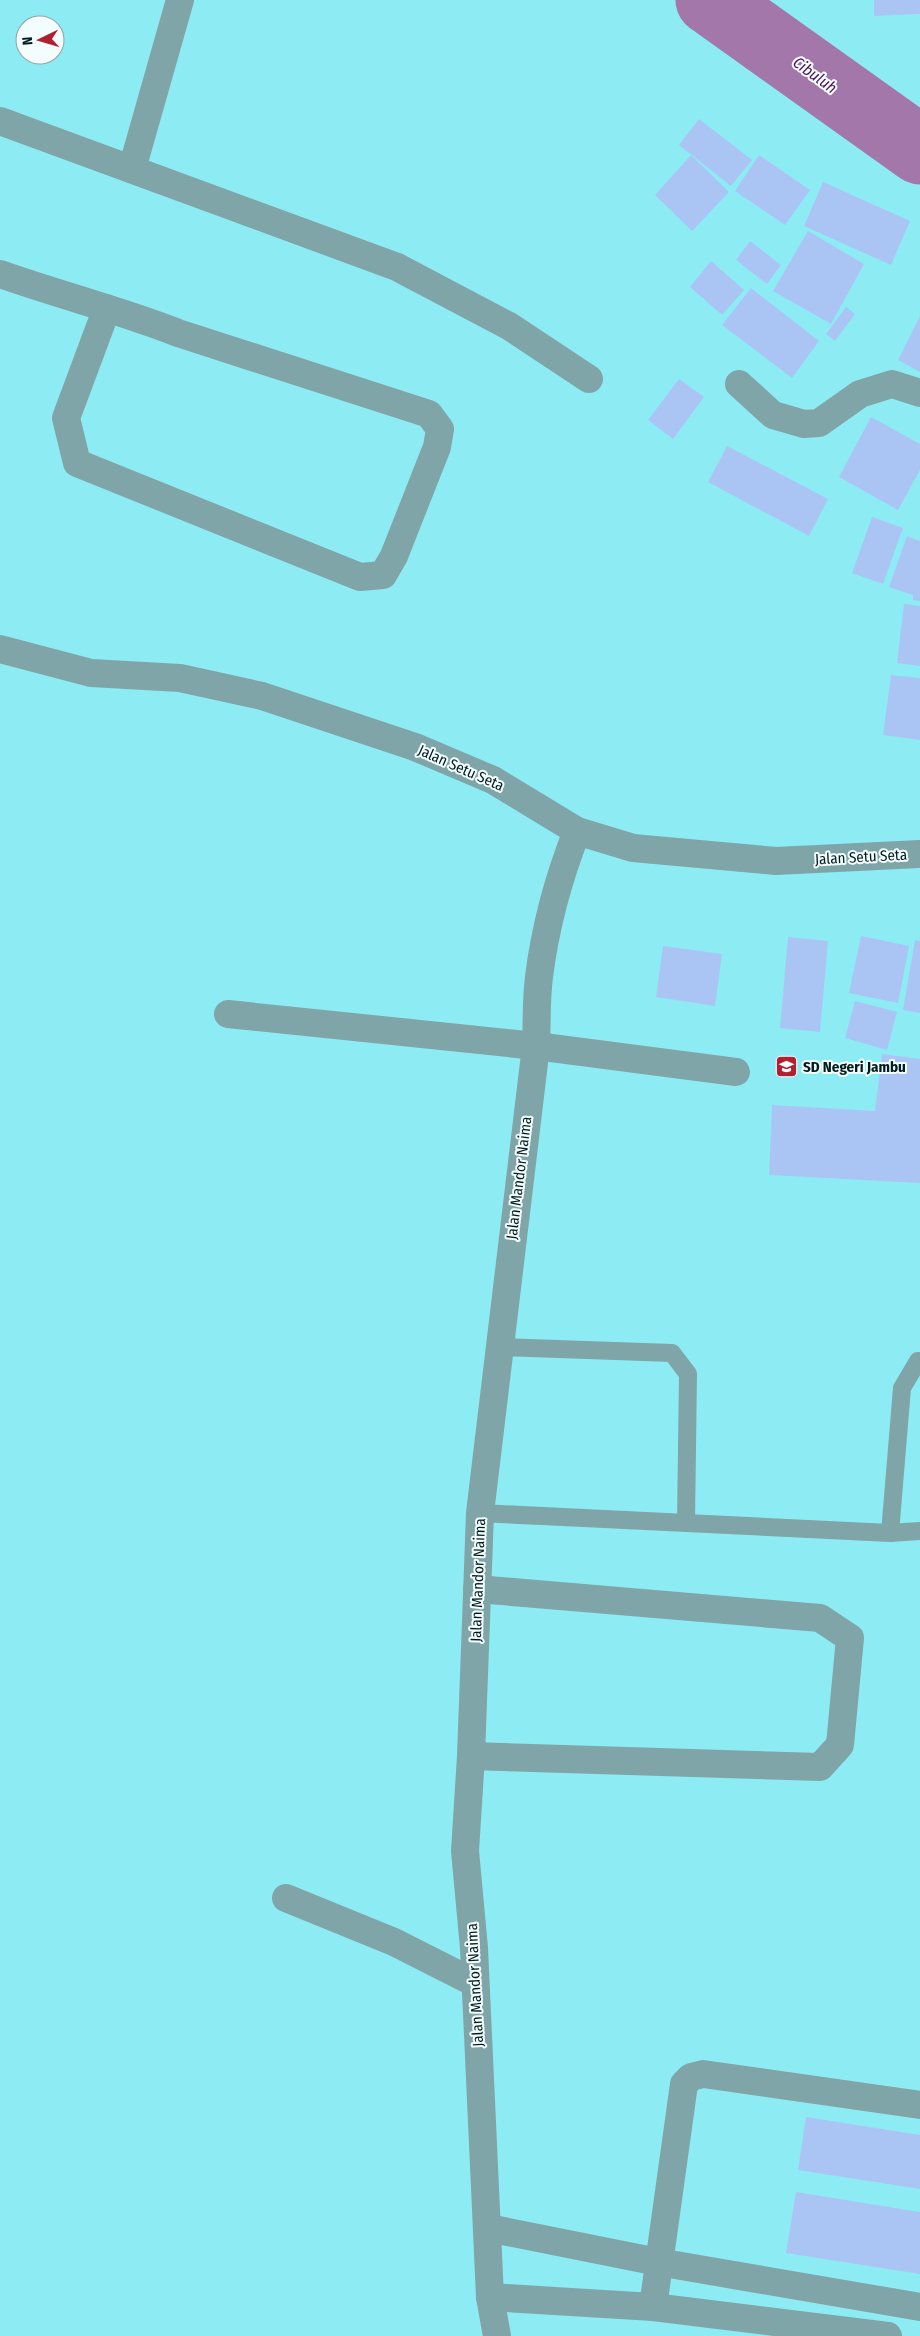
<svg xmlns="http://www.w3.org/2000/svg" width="920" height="2336" viewBox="0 0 920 2336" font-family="'Fira Sans Condensed',sans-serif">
	<rect width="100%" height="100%" fill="#8decf3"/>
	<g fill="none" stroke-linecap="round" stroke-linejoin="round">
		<path stroke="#a477ab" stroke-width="69" d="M710,0L920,150"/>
	</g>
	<g fill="#aac5f4">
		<path d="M874,0H920V14L874,16Z"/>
		<path d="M699,119L752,160L731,186L679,145Z"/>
		<path d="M691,155L729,192L692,231L655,195Z"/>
		<path d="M759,155L810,190L785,225L735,191Z"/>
		<path d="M823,182L910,221L891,265L804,226Z"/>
		<path d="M808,231L864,264L831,324L773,291Z"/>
		<path d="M750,241L781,265L767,284L736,260Z"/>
		<path d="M711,261L744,290L722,315L690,287Z"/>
		<path d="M751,288L819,341L792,378L722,325Z"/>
		<path d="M846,307L855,314L835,341L826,334Z"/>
		<path d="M920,316V372L898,360Z"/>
		<path d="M679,379L704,397L673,439L648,420Z"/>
		<path d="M871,417L920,444V470L898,510L839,477Z"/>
		<path d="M727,446L828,499L809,536L708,482Z"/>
		<path d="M872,517L903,528L883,584L852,573Z"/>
		<path d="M907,536L920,541V601L913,600V595L889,587Z"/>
		<path d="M904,604L920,606V666L897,663Z"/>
		<path d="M891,675L920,678V740L883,735Z"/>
		<path d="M861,936L909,946L898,1003L849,993Z"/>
		<path d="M788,937L828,941L820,1032L780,1028Z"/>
		<path d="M915,940L920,941V1013L903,1010Z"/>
		<path d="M663,946L722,954L715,1006L656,997Z"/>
		<path d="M855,1001L897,1012L887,1050L845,1038Z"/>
		<path d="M882,1054L920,1059V1183L769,1175L772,1105L875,1111Z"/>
		<path d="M806,2117L920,2135V2189L798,2170Z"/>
		<path d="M796,2192L920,2212V2274L786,2253Z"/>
	</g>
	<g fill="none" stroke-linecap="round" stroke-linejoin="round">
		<g stroke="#80a5a8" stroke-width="18">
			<path d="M499,1347L672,1353L688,1374L686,1522"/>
			<path d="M480,1513L890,1533L920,1531"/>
			<path d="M890,1533L902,1388L918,1361H920"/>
		</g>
		<g stroke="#80a5a8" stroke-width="28">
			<path d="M0,121L397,267L509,326L589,379"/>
			<path d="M132,169L180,0"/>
			<path d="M0,274C59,295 120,310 178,333L429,414L440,429L437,447L394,556L383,575L360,577L77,463L66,418L107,308"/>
			<path d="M739,384L773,415L804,424L819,423L860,394L892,384L920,393"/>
			<path d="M0,649L91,673L180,678L262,696L415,747L493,780L577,831L633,848L776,861L920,854"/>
			<path d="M228,1014L536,1046L736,1072"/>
			<path d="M471,1756L820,1767L840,1745L850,1638L820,1618L477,1589"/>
			<path d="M286,1898L394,1942L475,1983"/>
			<path d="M488,2228L658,2262L920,2307"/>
			<path d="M490,2297L653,2307L888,2336"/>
			<path d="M653,2307L684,2084L691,2077L703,2074L920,2105"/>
			<path d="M497,2336L490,2297L474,1948L465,1851L471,1756L480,1513L536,1046C537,1023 536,1000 539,977C545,928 559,877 577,831"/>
		</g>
	</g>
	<defs>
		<symbol id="school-square" viewBox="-11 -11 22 22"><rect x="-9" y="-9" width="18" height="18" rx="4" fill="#b11f30" stroke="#f4fdfe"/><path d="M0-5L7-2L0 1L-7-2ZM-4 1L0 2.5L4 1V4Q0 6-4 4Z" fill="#fff"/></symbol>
	</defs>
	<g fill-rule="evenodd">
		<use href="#school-square" x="774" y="1054" width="25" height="25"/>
	</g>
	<g text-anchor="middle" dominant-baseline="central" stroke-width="4" stroke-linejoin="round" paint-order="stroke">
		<g font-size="15" fill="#001c1e" stroke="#f4fdfe">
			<text transform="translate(461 768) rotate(24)">Jalan Setu Seta</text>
			<text transform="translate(861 857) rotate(-3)">Jalan Setu Seta</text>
			<text transform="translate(519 1178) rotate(-83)">Jalan Mandor Naima</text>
			<text transform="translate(478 1580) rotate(-88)">Jalan Mandor Naima</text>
			<text transform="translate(475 1985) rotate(-93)">Jalan Mandor Naima</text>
		</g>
		<g font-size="15" font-weight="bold" fill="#001c1e" stroke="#f4fdfe" text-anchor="start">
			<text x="803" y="1067">SD Negeri Jambu</text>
		</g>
		<g font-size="16" font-style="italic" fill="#4e1557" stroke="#f4fdfe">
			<text transform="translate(815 75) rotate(36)">Cibuluh</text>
		</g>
	</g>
	<g transform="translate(40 40) rotate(265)"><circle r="24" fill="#f4fdfe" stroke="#92a3a4"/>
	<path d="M0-4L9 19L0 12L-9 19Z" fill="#b11f30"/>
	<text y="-8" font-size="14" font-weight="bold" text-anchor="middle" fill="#001c1e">N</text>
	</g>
</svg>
